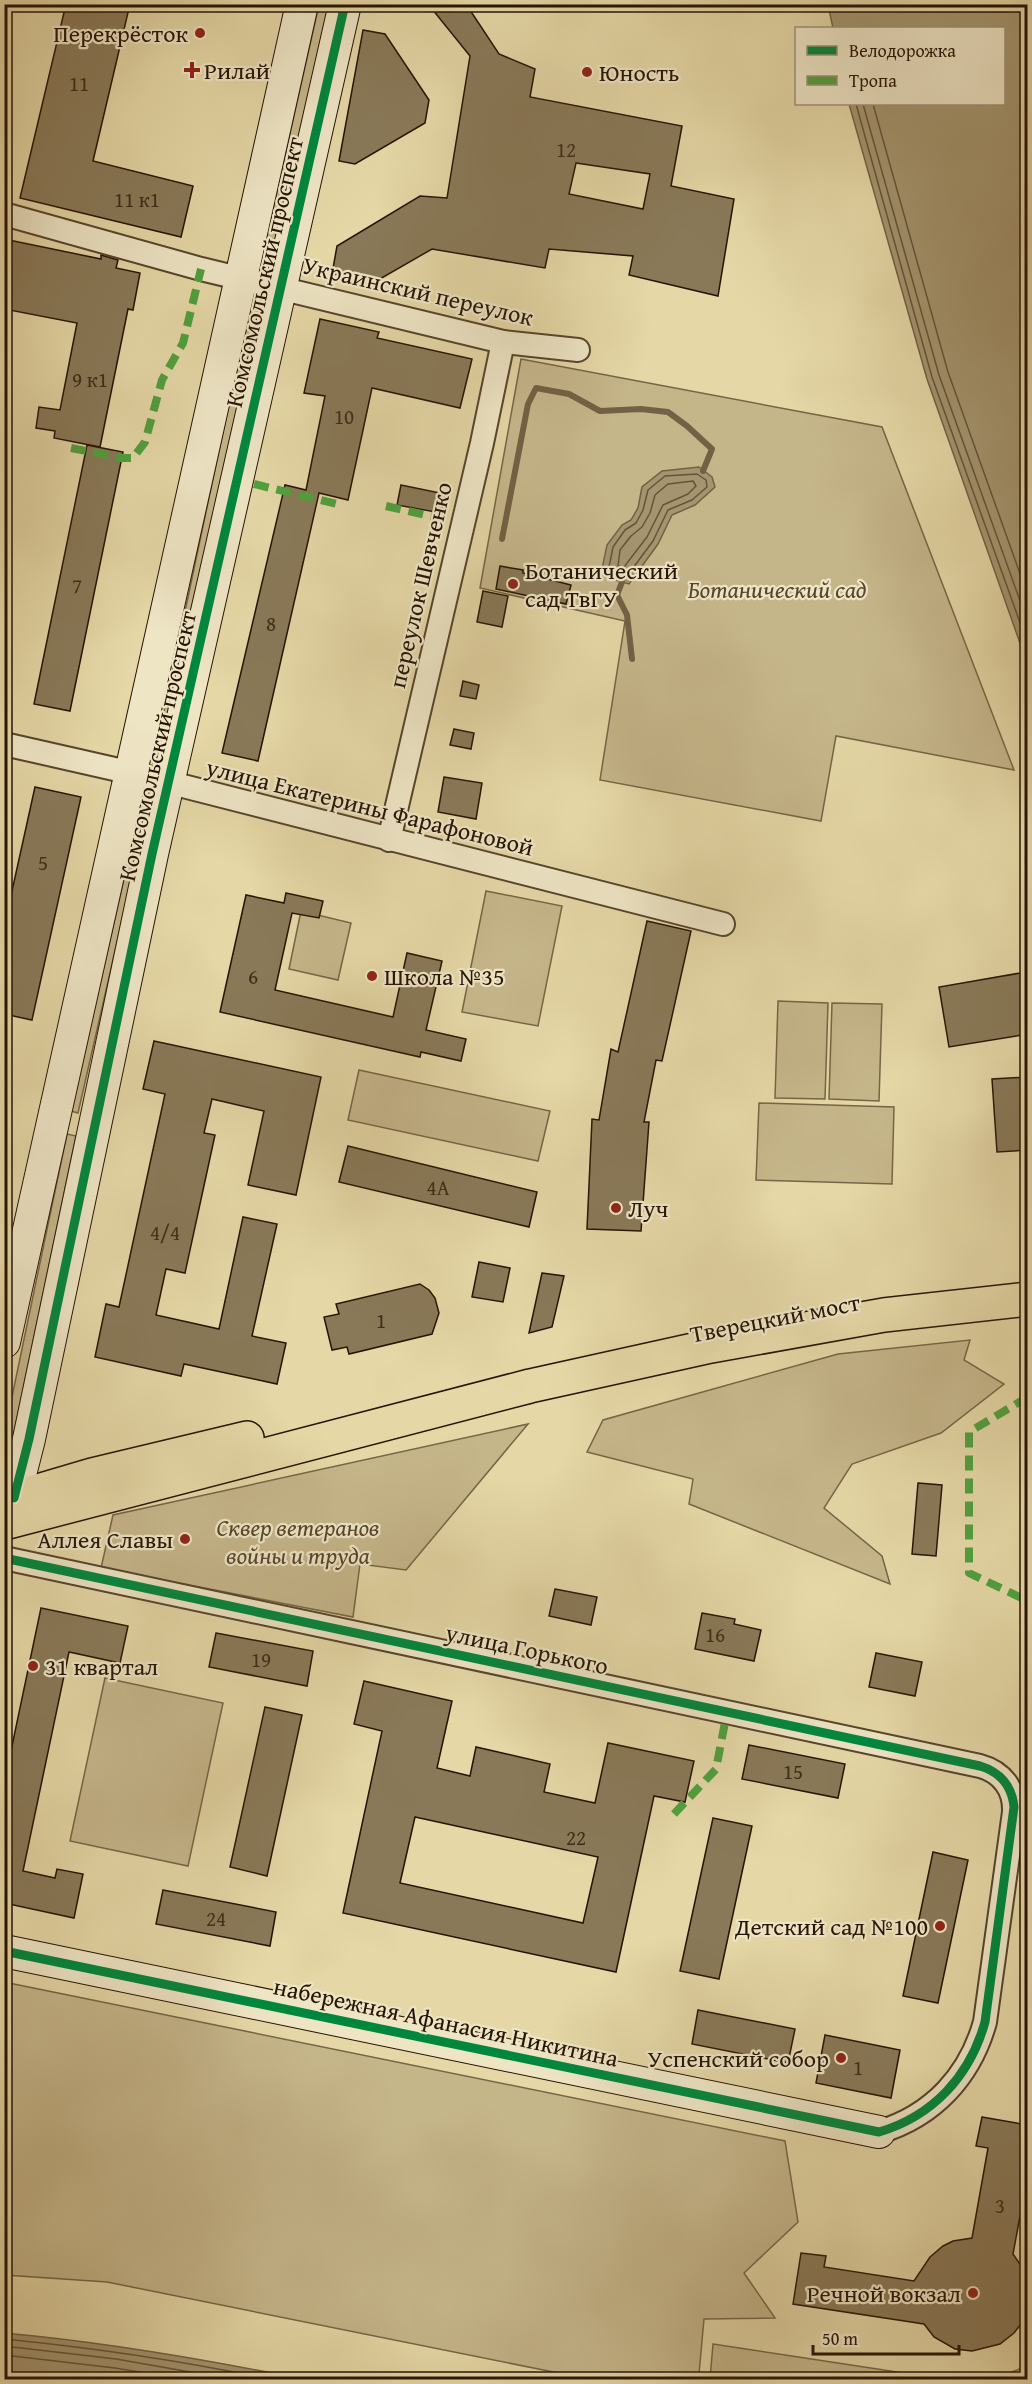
<svg xmlns="http://www.w3.org/2000/svg" width="1032" height="2384" viewBox="0 0 1032 2384" font-family="'Gentium Book Plus',serif">
	<rect width="100%" height="100%" fill="#e5d7a6"/>
	<filter id="stains"><feTurbulence type="fractalNoise" baseFrequency=".00333" numOctaves="4"/><feColorMatrix values="0 0 0 0 .2 0 0 0 0 .09 0 0 0 0 .02 0 0 0 .5 -.17"/></filter>
	<radialGradient id="worn" r=".72"><stop offset=".6" stop-color="#630" stop-opacity="0"/><stop offset="1" stop-color="#630" stop-opacity=".3"/></radialGradient>
	<g fill="#c5b68a" stroke="#766547" stroke-width="1.5">
		<path d="M319,5H329L274,251L264,248Z"/>
		<path d="M251,299L263,301L160,764L153,763Z"/>
		<path d="M521,359L882,427L1014,770L836,736L821,821L600,780L625,621L480,588Z"/>
		<path d="M131,848L138,850L78,1113L71,1111Z"/>
		<path d="M486,891L562,906L538,1026L462,1012Z"/>
		<path d="M301,911L351,923L338,980L289,969Z"/>
		<path d="M778,1001L828,1003L825,1099L775,1098Z"/>
		<path d="M832,1003L882,1004L879,1101L829,1099Z"/>
		<path d="M359,1070L550,1111L538,1161L348,1120Z"/>
		<path d="M759,1103L894,1107L892,1184L756,1180Z"/>
		<path d="M67,1134L76,1136L7,1466H5V1430Z"/>
		<path d="M970,1340L964,1360L1004,1384L941,1433L852,1464L824,1508L882,1556L890,1584L689,1504L693,1479L587,1452L603,1420L838,1354Z"/>
		<path d="M528,1424L406,1570L360,1564L353,1617L101,1568L113,1515Z"/>
		<path d="M105,1678L223,1703L188,1866L70,1841Z"/>
		<path d="M4,1982L785,2141L798,2222L744,2273L775,2318L704,2319L699,2374L695,2379H588L107,2282L5,2275Z"/>
		<path d="M713,2344L930,2377L979,2379H710Z"/>
		<path d="M1027,2366V2379H994Z"/>
	</g>
	<g fill="#a4956f" stroke="#726144" stroke-width="1.5">
		<path d="M828,5H1027V663L927,379L849,104H1004V28H833Z"/>
		<path d="M699,467L712,477L715,487L695,505L672,515L658,544L629,584L609,578L602,569L607,545L622,525L631,520L638,508L642,487L662,471Z"/>
		<path d="M4,2333C105,2342 203,2359 302,2379H5Z"/>
	</g>
	<g fill="none" stroke-linecap="round" stroke-linejoin="round">
		<g stroke="#65543a" stroke-width="1.5">
			<path d="M856,104L932,377L1028,645"/>
			<path d="M863,104L939,375L1028,623"/>
			<path d="M873,104L948,372L1028,596"/>
			<path d="M697,474L706,480L707,487L692,500L668,510L653,541L627,576L612,572L609,567L613,547L625,530L636,523L643,510L648,490L665,476Z"/>
			<path d="M693,481L696,486L688,494L663,505L647,537L624,567L618,566L620,550L631,536L642,527L650,513L655,495L668,484Z"/>
			<path d="M4,2339C95,2348 184,2361 273,2380"/>
			<path d="M4,2346L116,2359L236,2380"/>
			<path d="M4,2355L115,2368L187,2380"/>
		</g>
		<g stroke="#726144" stroke-width="6">
			<path d="M502,539L528,404L536,388L569,394L600,411L641,409L668,412L687,426L712,449L703,471"/>
			<path d="M622,582L617,595L627,615L632,659"/>
		</g>
	</g>
	<g fill="#897958" stroke="#261404" stroke-width="1.5" fill-rule="evenodd">
		<path d="M66,4H130L93,161L193,186L181,237L20,198Z"/>
		<path d="M428,4H466L499,54L535,69L530,97L682,126L671,186L734,199L718,296L629,275L633,256L549,249L545,268L432,249L380,279L332,274L337,246L420,196L447,198L470,56ZM576,163L650,174L643,209L569,194Z"/>
		<path d="M363,30L385,34L429,100L425,123L355,164L339,161Z"/>
		<path d="M4,239L101,259V255L118,260L116,268L140,273L133,310L128,309L100,447L54,438L55,431L36,428L39,407L60,410L77,323L4,309Z"/>
		<path d="M320,319L379,332L377,338L472,359L460,408L372,388L348,500L319,493L258,761L222,753L285,485L306,490L325,396L304,393Z"/>
		<path d="M87,445L123,452L70,711L34,704Z"/>
		<path d="M401,485L445,494L441,513L397,505Z"/>
		<path d="M500,566L523,570V573L571,585L566,604L496,589Z"/>
		<path d="M483,591L508,596L502,627L477,622Z"/>
		<path d="M463,681L479,685L476,699L460,696Z"/>
		<path d="M454,729L474,733L471,749L450,745Z"/>
		<path d="M444,777L482,783L476,819L438,812Z"/>
		<path d="M35,787L81,797L32,1020L4,1014V927Z"/>
		<path d="M286,893L323,901L319,918L292,913L275,990L393,1017L407,953L442,961L426,1030L466,1039L461,1061L421,1052L420,1057L220,1012L246,895L284,903Z"/>
		<path d="M647,921L691,931L662,1061L656,1060L644,1122H649L641,1231L587,1229L592,1119L599,1120L611,1049L618,1052Z"/>
		<path d="M1026,972L1028,1034L949,1047L939,987Z"/>
		<path d="M154,1041L321,1077L296,1195L248,1185L264,1111L212,1099L204,1133L215,1135L185,1273L166,1269L156,1315L219,1329L243,1217L277,1224L252,1336L286,1343L277,1384L184,1364L181,1376L95,1357L106,1304L119,1307L165,1094L143,1089Z"/>
		<path d="M1028,1077V1150L997,1152L992,1079Z"/>
		<path d="M348,1146L537,1192L529,1227L339,1182Z"/>
		<path d="M479,1262L510,1268L503,1302L472,1297Z"/>
		<path d="M542,1273L564,1276L552,1327L529,1333Z"/>
		<path d="M420,1284L429,1290L435,1298L439,1313L432,1334L349,1354L347,1347L332,1350L324,1317L339,1314L336,1304Z"/>
		<path d="M918,1483L942,1485L936,1556L912,1554Z"/>
		<path d="M555,1589L597,1597L591,1625L549,1616Z"/>
		<path d="M41,1608L128,1626L120,1663L69,1652L23,1871L55,1878L57,1869L83,1874L74,1918L4,1903V1784Z"/>
		<path d="M702,1613L735,1619L734,1624L761,1630L754,1661L695,1649Z"/>
		<path d="M216,1633L313,1651L307,1686L209,1667Z"/>
		<path d="M876,1653L922,1662L915,1696L869,1687Z"/>
		<path d="M364,1681L452,1701L437,1768L470,1776L476,1747L550,1764L544,1792L595,1803L608,1743L694,1761L685,1802L654,1796L616,1972L343,1913L382,1731L354,1724ZM415,1817L598,1857L583,1923L400,1883Z"/>
		<path d="M265,1707L302,1715L267,1876L230,1867Z"/>
		<path d="M749,1745L845,1764L838,1798L742,1779Z"/>
		<path d="M713,1818L752,1826L719,1979L680,1971Z"/>
		<path d="M933,1852L968,1860L938,2003L903,1996Z"/>
		<path d="M163,1890L276,1912L270,1946L156,1924Z"/>
		<path d="M698,2010L795,2029L788,2063L692,2044Z"/>
		<path d="M825,2035L900,2050L891,2098L816,2083Z"/>
		<path d="M982,2117L1028,2125V2173L1013,2254L1022,2267L1028,2282V2307L1021,2324L1014,2333L1000,2344L972,2351L955,2349L934,2337L924,2324L793,2304L801,2253L826,2256L824,2267L914,2281L930,2257L943,2246L953,2241L972,2238L988,2148L976,2146Z"/>
	</g>
	<g fill="none" stroke-linecap="round" stroke-linejoin="round">
		<defs>
			<g id="street">
				<path d="M4,214L201,269L503,342L578,350"/>
				<path d="M4,744L132,773L723,924"/>
				<path d="M389,840L482,443L503,342"/>
				<path d="M4,1558L980,1766C1002,1772 1015,1789 1014,1812L985,2022C970,2076 933,2116 879,2132"/>
			</g>
			<g id="secondary">
				<path d="M4,1342L302,4"/>
				<path d="M14,1498L29,1439L152,854L345,4"/>
				<path d="M4,1951L879,2132"/>
			</g>
			<g id="primary">
				<path d="M21,1496L92,1475L247,1438"/>
				<path d="M4,1523L530,1386L711,1346L884,1315L1028,1299"/>
			</g>
		</defs>
		<use href="#street" stroke="#56452c" stroke-width="26"/>
		<use href="#secondary" stroke="#261404" stroke-width="34"/>
		<use href="#primary" stroke="#261404" stroke-width="36"/>
		<use href="#street" stroke="#eee5c5" stroke-width="22"/>
		<use href="#secondary" stroke="#eee5c5" stroke-width="32"/>
		<use href="#primary" stroke="#e5d7a6" stroke-width="33"/>
		<g stroke="#50a03d" stroke-width="8" stroke-dasharray="15 8" stroke-linecap="butt">
			<path d="M71,448L121,458H133L145,442L162,380L183,343L201,269"/>
			<path d="M254,484L341,505"/>
			<path d="M386,506L439,518"/>
			<path d="M1028,1397L969,1432V1573L1028,1601"/>
			<path d="M674,1814L716,1769L727,1712"/>
		</g>
		<defs>
			<g id="cycleway">
				<path d="M14,1498L29,1439L152,854L345,4"/>
				<path d="M4,1558L980,1766C1000,1772 1012,1786 1014,1807L985,2022C970,2076 933,2116 879,2132L4,1951"/>
			</g>
		</defs>
		<use href="#cycleway" stroke="#eee5c5" stroke-width="13"/>
		<use href="#cycleway" stroke="#00873e" stroke-width="9"/>
	</g>
	<g fill="#8f2418" stroke="#eee5c5" stroke-width="2">
		<circle cx="200" cy="33" r="6"/>
		<path d="M189 61h6v6h6v6h-6v6h-6v-6h-6v-6h6z"/>
		<circle cx="587" cy="72" r="6"/>
		<circle cx="513" cy="584" r="6"/>
		<circle cx="372" cy="976" r="6"/>
		<circle cx="616" cy="1208" r="6"/>
		<circle cx="185" cy="1539" r="6"/>
		<circle cx="33" cy="1666" r="6"/>
		<circle cx="940" cy="1926" r="6"/>
		<circle cx="841" cy="2058" r="6"/>
		<circle cx="973" cy="2293" r="6"/>
	</g>
	<g text-anchor="middle" dominant-baseline="central" stroke-width="4.5" stroke-linejoin="round" paint-order="stroke">
		<g font-size="21" fill="#3f2d19">
			<text x="79" y="83">11</text>
			<text x="566" y="149">12</text>
			<text x="137" y="199">11 к1</text>
			<text x="90" y="379">9 к1</text>
			<text x="344" y="416">10</text>
			<text x="77" y="585">7</text>
			<text x="271" y="623">8</text>
			<text x="43" y="862">5</text>
			<text x="253" y="976">6</text>
			<text x="438" y="1187">4А</text>
			<text x="165" y="1232">4/4</text>
			<text x="381" y="1320">1</text>
			<text x="715" y="1634">16</text>
			<text x="261" y="1659">19</text>
			<text x="793" y="1771">15</text>
			<text x="576" y="1837">22</text>
			<text x="216" y="1918">24</text>
			<text x="858" y="2067">1</text>
			<text x="1000" y="2205">3</text>
		</g>
		<g font-size="24" fill="#261404" stroke="#eee5c5" text-anchor="start">
			<text x="188" y="33" text-anchor="end">Перекрёсток</text>
			<text x="204" y="70">Рилай</text>
			<text x="599" y="72">Юность</text>
			<text x="525" y="570">Ботанический<tspan x="525" dy="28">сад ТвГУ</tspan></text>
			<text x="384" y="976">Школа №35</text>
			<text x="628" y="1208">Луч</text>
			<text x="173" y="1539" text-anchor="end">Аллея Славы</text>
			<text x="45" y="1666">31 квартал</text>
			<text x="928" y="1926" text-anchor="end">Детский сад №100</text>
			<text x="829" y="2058" text-anchor="end">Успенский собор</text>
			<text x="961" y="2293" text-anchor="end">Речной вокзал</text>
		</g>
		<g font-size="24" fill="#261404" stroke="#eee5c5">
			<text transform="translate(264 272) rotate(-77)">Комсомольский проспект</text>
			<text transform="translate(418 291) rotate(13)">Украинский переулок</text>
			<text transform="translate(420 585) rotate(-77)">переулок Шевченко</text>
			<text transform="translate(157 746) rotate(-77)">Комсомольский проспект</text>
			<text transform="translate(370 807) rotate(14)">улица Екатерины Фарафоновой</text>
			<text transform="translate(775 1318) rotate(-11)">Тверецкий мост</text>
			<text transform="translate(527 1649) rotate(12)">улица Горького</text>
			<text transform="translate(446 2022) rotate(12)">набережная Афанасия Никитина</text>
		</g>
		<g font-size="24" font-style="italic" fill="#56452c" stroke="#eee5c5">
			<text x="777" y="589">Ботанический сад</text>
			<text x="298" y="1527">Сквер ветеранов<tspan x="298" dy="28">войны и труда</tspan></text>
		</g>
	</g>
	<rect width="1032" height="2384" fill="none" stroke="#e5d7a6" stroke-width="24"/>
	<rect x="6" y="6" width="1020" height="2372" fill="none" stroke="#261404" stroke-width="3"/>
	<rect x="12" y="12" width="1008" height="2360" fill="none" stroke="#261404" stroke-width="1.5"/>
	<rect x="795" y="27" width="210" height="78" fill="#eee5c5" stroke="#9e9178" stroke-width="1.5"/>
	<rect x="807" y="46" width="30" height="9" fill="#00873e" stroke="#9e9178" stroke-width="1.5"/>
	<text x="849" y="57" font-size="18" fill="#261404">Велодорожка</text>
	<rect x="807" y="76" width="30" height="9" fill="#50a03d" stroke="#9e9178" stroke-width="1.5"/>
	<text x="849" y="87" font-size="18" fill="#261404">Тропа</text>
	<path d="M813 2345v9h146v-9" fill="none" stroke="#261404" stroke-width="3"/>
	<text x="822" y="2345" font-size="18" fill="#261404" stroke="#eee5c5" stroke-width="4.5" paint-order="stroke">50 m</text>
	<rect width="100%" height="100%" filter="url(#stains)"/>
	<rect width="100%" height="100%" fill="url(#worn)"/>
</svg>
